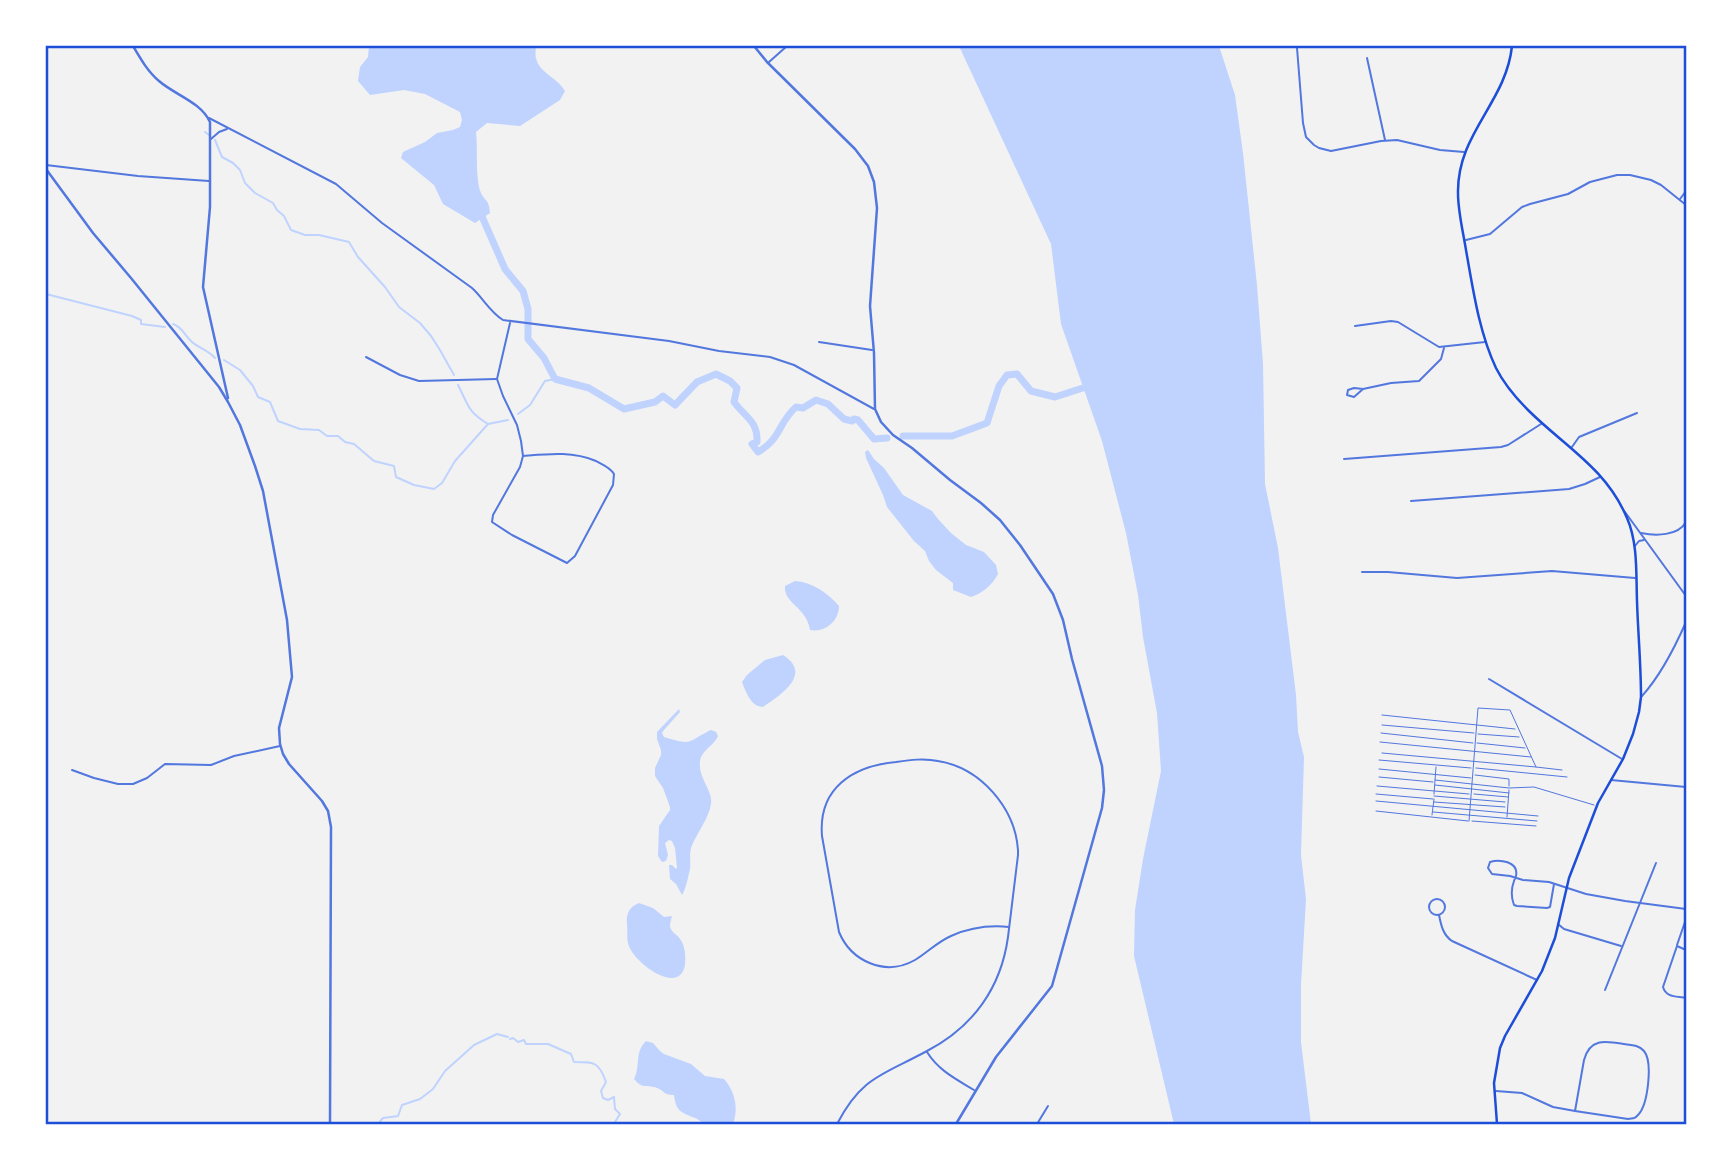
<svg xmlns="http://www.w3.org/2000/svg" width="1732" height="1170" viewBox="0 0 1732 1170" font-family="Montserrat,sans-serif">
	<rect width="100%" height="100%" fill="#f2f2f2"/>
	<g fill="#bfd3fe">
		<path d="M369,46H536C536,46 535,57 536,58C539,73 558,78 565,91L560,100L520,126L487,123L476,132C478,148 475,179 481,193C486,203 489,199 490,213L475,223L443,204L434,185L401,158L403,152L425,142L437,133L453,130L460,127L462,120L460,112L425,94L404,90L370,95L358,81L360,67L368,57Z"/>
		<path d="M959,46H1219L1235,95L1243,153L1257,285L1263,364L1265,484L1278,548L1296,695L1298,732L1304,757L1301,855L1306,899L1301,985V1042L1311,1124H1174L1134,956L1135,910L1143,859L1161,771L1157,713L1143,637L1138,595L1126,533L1102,441L1061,324L1051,244Z"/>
		<path d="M868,450L874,459L884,468L903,495L932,511L938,519L951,533L966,545L984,552L996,565L998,574C992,585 983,593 971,597L953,590V583L936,570L929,561L925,551L914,541L887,507L883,495L866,458L865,452Z"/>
		<path d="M795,581C812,582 828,593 839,606C839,621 825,633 810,630C809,624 807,619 803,614C796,604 784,599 785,586Z"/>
		<path d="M783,655C813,674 781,695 763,707C751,707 746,692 742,682L747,675L765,660Z"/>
		<path d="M679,709L680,712L664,730L662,733L664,737C694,746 686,742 711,730L716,732L718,736C714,746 701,750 700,762C698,778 713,791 711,803C710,817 696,834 691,848C689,855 691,862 690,869C688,877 686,889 682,895L676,884L670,879L669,865H672L676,869L677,868L675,848L672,841L669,840L665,843L668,855L666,861L662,862L658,856L659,826L670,810V807L663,788L655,776V768L661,755V750L657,739V732Z"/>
		<path d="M639,903L653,908L664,917L672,916C671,920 670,923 670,926C671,933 677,934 680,939C685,945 686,957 685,965C679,997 634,962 629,946C626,940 628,931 627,924C626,914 629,907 639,903Z"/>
		<path d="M646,1041L653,1043L660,1051L664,1054L691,1064L705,1076L724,1079C735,1091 739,1109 733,1124C725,1125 712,1127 705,1124C701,1122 698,1119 695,1118C680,1112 676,1111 674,1095C663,1095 665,1091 657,1088C647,1084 643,1090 634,1079C641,1065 634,1053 646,1041Z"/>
	</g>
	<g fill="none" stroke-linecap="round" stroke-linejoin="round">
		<g stroke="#bfd3fe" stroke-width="2">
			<path d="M205,132L209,135"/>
			<path d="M215,140L222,157L233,163L240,170L245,183L255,193L273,203L277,210L284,216L291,230L305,235H319L349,242L358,257L385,287L399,307L420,323L431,336L440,350L454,375"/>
			<path d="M46,294L132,316L141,320V324L165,327"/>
			<path d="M173,324C182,327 184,334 190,340C197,348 207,349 215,358"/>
			<path d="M224,360L240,370L253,386L258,397L270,402L278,421L300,429L319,430L327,436H338L345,442L354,444L374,461L394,466L396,477L414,485L434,489L442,483L455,461L488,424L508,420"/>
			<path d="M458,385C469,406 467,411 488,424"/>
			<path d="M518,414L530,405L545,381L555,379"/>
			<path d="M510,1039L513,1038L518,1042L524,1040L526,1044H548L571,1054L574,1062C595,1062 599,1062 606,1082L601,1091L603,1098L608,1100L614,1097L615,1109L620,1114L615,1122L617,1124"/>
			<path d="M378,1124L383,1118L398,1116L402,1105L420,1099L433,1089L445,1071L474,1045L497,1034L508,1037"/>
		</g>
		<g stroke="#bfd3fe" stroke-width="7">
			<path d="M480,212L505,269L523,291L528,309V339L544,358L555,379L589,388L624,409L655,402L663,396L675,405L697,382L716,374L730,381L737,388L734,402C745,417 758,421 757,442L752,444L758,452C781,439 778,423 796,407L803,408L816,400L828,404L844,419L852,421L854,419L858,420L874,439L887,438"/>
			<path d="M903,436H952L987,423L999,386L1007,375L1017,374L1031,391L1055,397L1092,385"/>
		</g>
		<g stroke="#5277de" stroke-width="1">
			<path d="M1382,715L1515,729"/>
			<path d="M1382,725L1474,733"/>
			<path d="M1381,733L1473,743"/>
			<path d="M1478,734L1519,737"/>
			<path d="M1380,742L1531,757"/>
			<path d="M1477,743L1525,748"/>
			<path d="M1382,753L1536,767L1562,770"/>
			<path d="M1379,760L1471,768"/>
			<path d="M1476,768L1567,777"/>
			<path d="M1379,769L1471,778"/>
			<path d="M1475,775L1509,779V786"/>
			<path d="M1379,777L1433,782"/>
			<path d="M1435,780L1509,788L1534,787L1594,805"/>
			<path d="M1435,785L1509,793"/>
			<path d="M1377,786L1469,794"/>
			<path d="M1376,794L1433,799"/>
			<path d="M1434,794L1436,767"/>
			<path d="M1474,794L1508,797"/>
			<path d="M1434,796L1505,802"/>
			<path d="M1376,801L1538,816"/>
			<path d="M1434,802L1505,807"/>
			<path d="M1376,811L1468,821"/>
			<path d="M1433,812L1537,821"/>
			<path d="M1432,815L1434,799"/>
			<path d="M1507,817L1509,790"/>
			<path d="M1469,821L1478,708L1510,710L1536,767"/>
			<path d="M1472,821L1536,826"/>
		</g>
		<g stroke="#5277de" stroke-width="2">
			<path d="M1297,48L1303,123L1306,137L1314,145L1319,148L1331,151L1381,141L1397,140L1440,150L1464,152"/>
			<path d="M1367,58L1385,140"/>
			<path d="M769,62L787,46"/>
			<path d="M209,118L336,184L382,223L472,288C483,298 490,312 503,320L669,341L719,351L770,357L794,365L874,409"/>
			<path d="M211,139L219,132L227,129"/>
			<path d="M46,165L138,176L209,181"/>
			<path d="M1680,199L1686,191"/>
			<path d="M1466,240L1490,234L1522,207L1530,204L1568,194L1590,182L1617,175H1630L1651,180L1661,185L1686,205"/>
			<path d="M510,323L497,379L503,396L517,425L521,441L523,456C548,454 572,451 596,461C603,465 610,467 614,474L613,485L575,556L567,563L512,535L492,522L493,515L520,467L523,456"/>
			<path d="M1355,326L1391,321L1398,322L1439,347L1485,342"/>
			<path d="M819,342L872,350"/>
			<path d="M366,357L400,375L419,381L496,379"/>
			<path d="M1363,389L1354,397L1347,395L1348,390L1354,388L1363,389L1391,383L1419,381L1441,359L1444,348"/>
			<path d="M1572,447L1579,437L1637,413"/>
			<path d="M1344,459L1501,447L1508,445L1541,424"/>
			<path d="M1411,501L1569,489L1585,484L1600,477"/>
			<path d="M1625,512L1686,596"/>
			<path d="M1641,533C1656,536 1678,536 1686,522"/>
			<path d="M1635,546L1639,541L1644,540"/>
			<path d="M1362,572H1388L1457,578L1552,571L1635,578"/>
			<path d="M1489,679L1622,759"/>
			<path d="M1642,696C1661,675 1675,647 1686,622"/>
			<path d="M72,770L94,778L118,784H133L147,778L165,764L211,765L234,756L280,746"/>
			<path d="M1611,780L1686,787"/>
			<path d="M1554,884L1550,907L1547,908L1517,906L1514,905C1511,897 1511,889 1514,881C1514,880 1516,878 1516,876C1519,861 1499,859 1490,862L1488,868L1492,874L1510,876L1523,880L1549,882L1586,894L1625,901L1686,909"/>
			<circle cx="1437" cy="907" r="8"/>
			<path d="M1439,915C1441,925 1443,935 1452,941L1537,980"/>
			<path d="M1558,924L1564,929L1621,946"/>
			<path d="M1677,945L1686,919"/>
			<path d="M1686,950L1677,946L1663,987C1666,998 1677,996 1686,998"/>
			<path d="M1605,990L1656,863"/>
			<path d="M927,1052C939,1071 956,1079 974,1090"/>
			<path d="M1496,1091L1522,1093L1553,1107L1575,1111L1584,1060C1590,1038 1605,1041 1624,1044C1631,1045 1639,1045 1644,1051C1653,1062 1648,1105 1638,1115C1634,1119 1634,1118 1628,1119L1575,1111"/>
			<path d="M837,1124C862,1076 883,1075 927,1051C973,1027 1001,988 1008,937L1018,855V850C1015,808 981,768 938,761C924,758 910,760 896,762C853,766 818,788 822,836L839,932C851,961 885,977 915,960C927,953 937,942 951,936C969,928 989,925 1009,927"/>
			<path d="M1037,1124L1048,1106"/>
		</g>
		<g stroke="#5277de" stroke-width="2.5">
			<path d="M133,46C140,58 148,72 159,81C175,95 201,102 210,122V207L203,287L228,398"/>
			<path d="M754,46L767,62L855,149L868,166L874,182L877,208L870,306L874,353L875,409L881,422L893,435L912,448L950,480L981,503L1000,520L1020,545L1053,594L1063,620L1072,659L1102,766L1104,790L1102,808L1052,986L996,1057L956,1124"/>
			<path d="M46,169L93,233L131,278L219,387L228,402L240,425L255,466L263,491L287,620L292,677L279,728L280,744L283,754L289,764L322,801L328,811L331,827L330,1124"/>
		</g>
		<path stroke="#1d4ed8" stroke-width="2.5" d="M1497,1124L1494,1083L1500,1048L1505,1036L1542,971L1555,938L1569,878L1598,803L1623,759L1633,734L1639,712L1641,697C1641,665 1638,633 1637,601C1636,574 1638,543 1627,518C1606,468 1564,446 1528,410C1516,398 1504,384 1496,368C1479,332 1473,289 1466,250C1463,231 1458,212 1458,193C1457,133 1506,103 1512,46"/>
	</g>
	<rect width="1732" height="1170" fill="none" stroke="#ffffff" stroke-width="94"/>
	<rect x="47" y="47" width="1638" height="1076" fill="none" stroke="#1d4ed8" stroke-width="2.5"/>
</svg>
